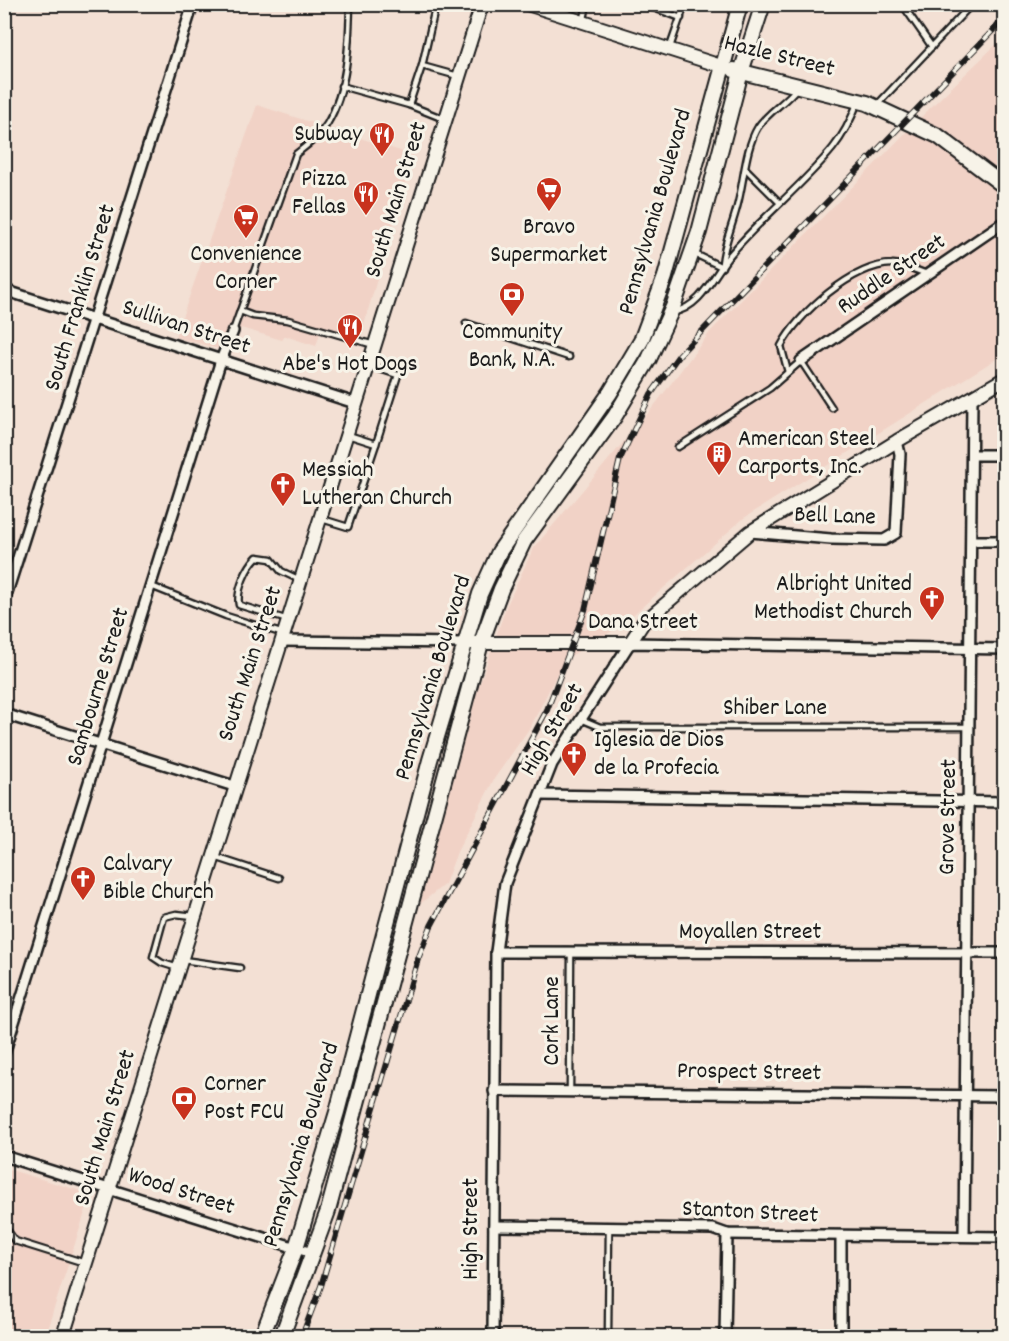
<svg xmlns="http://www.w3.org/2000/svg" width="1009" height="1341" font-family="Dekko,sans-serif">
<rect width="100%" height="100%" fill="#f3e0d4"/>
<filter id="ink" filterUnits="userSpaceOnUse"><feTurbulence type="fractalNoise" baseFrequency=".0167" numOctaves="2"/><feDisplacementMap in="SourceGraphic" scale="12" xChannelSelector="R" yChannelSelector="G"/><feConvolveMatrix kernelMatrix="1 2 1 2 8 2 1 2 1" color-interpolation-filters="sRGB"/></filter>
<g filter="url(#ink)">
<g fill="#f1d2c6">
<path d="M1004 37V354L744 518 619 627 564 660 531 726 494 779 457 852 445 884 420 904 478 689 506 607 533 549 654 406 710 332 929 109Z"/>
<path d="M257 105 413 155 358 345 320 333 316 346 285 336 282 340 241 328 233 353 175 337Z"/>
<path d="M4 1168 91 1194 45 1336H5Z"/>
</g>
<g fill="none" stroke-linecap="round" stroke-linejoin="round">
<defs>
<g id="service">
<path d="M643 4 681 18"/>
<path d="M902 4 932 47"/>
<path d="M584 19 587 4"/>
<path d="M670 47 685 4"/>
<path d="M422 66 436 4"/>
<path d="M341 86 409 105"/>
<path d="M877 105 972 4"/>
<path d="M444 119 409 105 422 66 458 76"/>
<path d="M746 169 779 202"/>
<path d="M695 254 722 267"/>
<path d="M722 264C724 243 732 227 737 207 744 182 745 148 758 127 768 112 785 103 797 88"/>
<path d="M240 311 253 316 288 320 374 345"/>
<path d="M673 312C701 308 714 274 730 255 762 217 802 186 833 148 844 134 851 120 857 104"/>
<path d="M466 323 569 357"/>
<path d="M233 331 296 154C307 145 319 137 327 124 348 89 349 44 350 4"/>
<path d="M788 372 781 346C798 313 853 265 892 264 903 263 917 271 927 274"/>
<path d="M348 435 376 444 398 375 371 366"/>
<path d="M678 447 770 388 801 361 832 408"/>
<path d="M322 519 348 527 376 444"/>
<path d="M151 586 226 616 284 634"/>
<path d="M288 620 239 605C236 590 247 567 257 557L271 559 281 571 300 580"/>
<path d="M581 719 600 727H970"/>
<path d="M215 857 279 878"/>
<path d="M183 960 240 968"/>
<path d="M178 968 162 963 153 957 164 917 176 914 194 916"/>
<path d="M570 1091 571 951"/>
<path d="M4 1226 15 1241 85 1263"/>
<path d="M608 1336 609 1227"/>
</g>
<g id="minor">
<path d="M4 290 355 403"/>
<path d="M801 361 1004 222"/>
<path d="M972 455H1004"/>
<path d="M750 532 831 539 884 540 896 533 900 454 897 441"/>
<path d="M972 541H1004"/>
<path d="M4 602 193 4"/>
<path d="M281 641 463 643"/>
<path d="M4 714 234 786"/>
<path d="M540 795 1004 802"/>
<path d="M496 952 1004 953"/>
<path d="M4 1054 221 360 233 331"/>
<path d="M494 1091 1004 1096"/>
<path d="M4 1156 312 1253"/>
<path d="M494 1226 713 1229 727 1234 1004 1237"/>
<path d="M841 1236V1336"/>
<path d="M964 1236 972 398"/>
<path d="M493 1336 496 952 505 883 552 764 630 643 1004 649"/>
<path d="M725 1336 727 1234"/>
</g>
<g id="tertiary">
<path d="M527 4 721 66"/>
<path d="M463 643H630L643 623 750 532 897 441 1004 379"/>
<path d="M63 1336 482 4"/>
</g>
<g id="secondary">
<path d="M734 70 867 103 938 136 1004 186"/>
<path d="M262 1336 296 1248 337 1112 430 760 480 594 499 552 610 393 641 341 665 277 740 4"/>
<path d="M282 1336 328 1211 481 643 501 589 524 541 615 416 649 359 673 307 699 232 741 72 763 4"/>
</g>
</defs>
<use href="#service" stroke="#1c1c1c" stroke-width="9"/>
<use href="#minor" stroke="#1c1c1c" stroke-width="14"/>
<use href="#tertiary" stroke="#1c1c1c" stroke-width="16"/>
<use href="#secondary" stroke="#1c1c1c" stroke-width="18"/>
<use href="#service" stroke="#f7f3e8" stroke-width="4.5"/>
<use href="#minor" stroke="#f7f3e8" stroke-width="9"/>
<use href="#tertiary" stroke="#f7f3e8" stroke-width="12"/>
<use href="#secondary" stroke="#f7f3e8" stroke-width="14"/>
<defs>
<path id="rail" d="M302 1336 321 1286 418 959 431 926 547 710 585 610 620 459 651 394 679 355 1004 19"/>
</defs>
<use href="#rail" stroke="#1c1c1c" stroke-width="6"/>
<use href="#rail" stroke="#f7f3e8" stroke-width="4" stroke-dasharray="11" stroke-linecap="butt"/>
</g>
</g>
<defs>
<symbol id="restaurant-pin" viewBox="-11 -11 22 30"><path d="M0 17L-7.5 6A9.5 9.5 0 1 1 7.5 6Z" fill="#c8321e" stroke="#f7f3e8"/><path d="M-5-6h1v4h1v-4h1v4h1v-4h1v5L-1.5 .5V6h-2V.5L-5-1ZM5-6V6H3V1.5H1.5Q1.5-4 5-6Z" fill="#fff"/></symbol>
<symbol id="supermarket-pin" viewBox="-11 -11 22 30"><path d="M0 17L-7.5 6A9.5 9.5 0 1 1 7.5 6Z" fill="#c8321e" stroke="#f7f3e8"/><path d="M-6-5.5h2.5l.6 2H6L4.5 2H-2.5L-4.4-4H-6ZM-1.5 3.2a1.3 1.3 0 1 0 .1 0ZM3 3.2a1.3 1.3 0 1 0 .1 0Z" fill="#fff"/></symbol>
<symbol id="bank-pin" viewBox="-11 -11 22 30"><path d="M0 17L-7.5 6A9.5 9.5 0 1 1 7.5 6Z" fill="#c8321e" stroke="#f7f3e8"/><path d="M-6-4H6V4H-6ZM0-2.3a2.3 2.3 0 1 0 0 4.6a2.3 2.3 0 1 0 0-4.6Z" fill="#fff"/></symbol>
<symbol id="building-pin" viewBox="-11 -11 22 30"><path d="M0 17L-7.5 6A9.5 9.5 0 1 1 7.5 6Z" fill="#c8321e" stroke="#f7f3e8"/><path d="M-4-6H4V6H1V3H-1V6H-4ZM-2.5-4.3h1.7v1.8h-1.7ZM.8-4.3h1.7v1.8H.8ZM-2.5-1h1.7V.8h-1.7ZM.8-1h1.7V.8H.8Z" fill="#fff"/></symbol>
<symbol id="church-pin" viewBox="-11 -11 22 30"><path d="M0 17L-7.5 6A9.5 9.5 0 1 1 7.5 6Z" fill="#c8321e" stroke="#f7f3e8"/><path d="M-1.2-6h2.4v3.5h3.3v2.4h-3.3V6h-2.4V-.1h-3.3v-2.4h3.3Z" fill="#fff"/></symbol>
</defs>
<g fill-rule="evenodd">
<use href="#restaurant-pin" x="367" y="120" width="30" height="40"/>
<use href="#supermarket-pin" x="534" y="175" width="30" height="40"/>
<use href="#restaurant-pin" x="351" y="179" width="30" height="40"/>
<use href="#supermarket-pin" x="231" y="202" width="30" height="40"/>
<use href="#bank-pin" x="497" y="280" width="30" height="40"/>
<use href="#restaurant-pin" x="335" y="312" width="30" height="40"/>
<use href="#building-pin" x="704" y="439" width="30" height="40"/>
<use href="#church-pin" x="268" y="470" width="30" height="40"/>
<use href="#church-pin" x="917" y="584" width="30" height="40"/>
<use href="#church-pin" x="559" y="740" width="30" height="40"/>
<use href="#church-pin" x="68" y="864" width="30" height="40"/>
<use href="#bank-pin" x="169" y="1084" width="30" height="40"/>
</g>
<g text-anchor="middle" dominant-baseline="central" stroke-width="6" stroke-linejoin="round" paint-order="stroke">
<g font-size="24" fill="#1c1c1c" stroke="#f7f3e8">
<text transform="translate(779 57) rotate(14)">Hazle Street</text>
<text transform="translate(397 200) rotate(-73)">South Main Street</text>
<text transform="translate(656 212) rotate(-74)">Pennsylvania Boulevard</text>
<text transform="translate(892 275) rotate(-34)">Ruddle Street</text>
<text transform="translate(81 298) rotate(-73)">South Franklin Street</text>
<text transform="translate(186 328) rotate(18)">Sullivan Street</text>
<text transform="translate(835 517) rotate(2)">Bell Lane</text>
<text x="643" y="623">Dana Street</text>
<text transform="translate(251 664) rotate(-72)">South Main Street</text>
<text transform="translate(434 678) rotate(-73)">Pennsylvania Boulevard</text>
<text transform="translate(99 687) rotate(-73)">Sambourne Street</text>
<text x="775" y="709">Shiber Lane</text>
<text transform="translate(553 730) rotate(-60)">High Street</text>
<text transform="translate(949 817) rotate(-89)">Grove Street</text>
<text x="750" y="933">Moyallen Street</text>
<text transform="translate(553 1021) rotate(-90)">Cork Lane</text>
<text transform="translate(749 1073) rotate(1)">Prospect Street</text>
<text transform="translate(106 1128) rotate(-73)">South Main Street</text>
<text transform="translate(302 1145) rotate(-73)">Pennsylvania Boulevard</text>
<text transform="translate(181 1192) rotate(18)">Wood Street</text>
<text transform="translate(750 1213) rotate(3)">Stanton Street</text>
<text transform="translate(472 1229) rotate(-90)">High Street</text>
</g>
<g font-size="24" fill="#1c1c1c" stroke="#f7f3e8" text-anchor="start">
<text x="362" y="135" text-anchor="end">Subway</text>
<text x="346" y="180" text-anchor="end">Pizza<tspan x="346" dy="28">Fellas</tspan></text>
<text x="549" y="228" text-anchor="middle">Bravo<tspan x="549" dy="28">Supermarket</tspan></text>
<text x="246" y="255" text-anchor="middle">Convenience<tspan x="246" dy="28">Corner</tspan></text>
<text x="512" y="333" text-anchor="middle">Community<tspan x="512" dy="28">Bank, N.A.</tspan></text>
<text x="350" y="365" text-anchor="middle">Abe's Hot Dogs</text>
<text x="738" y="440">American Steel<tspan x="738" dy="28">Carports, Inc.</tspan></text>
<text x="302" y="471">Messiah<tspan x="302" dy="28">Lutheran Church</tspan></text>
<text x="912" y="585" text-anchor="end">Albright United<tspan x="912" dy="28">Methodist Church</tspan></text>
<text x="594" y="741">Iglesia de Dios<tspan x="594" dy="28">de la Profecia</tspan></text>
<text x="103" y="865">Calvary<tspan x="103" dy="28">Bible Church</tspan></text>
<text x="204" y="1085">Corner<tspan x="204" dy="28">Post FCU</tspan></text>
</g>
</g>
<rect width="1009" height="1341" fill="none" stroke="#f7f3e8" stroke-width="24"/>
<rect x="12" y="12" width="985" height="1317" fill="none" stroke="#1c1c1c" stroke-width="2" filter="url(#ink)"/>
</svg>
